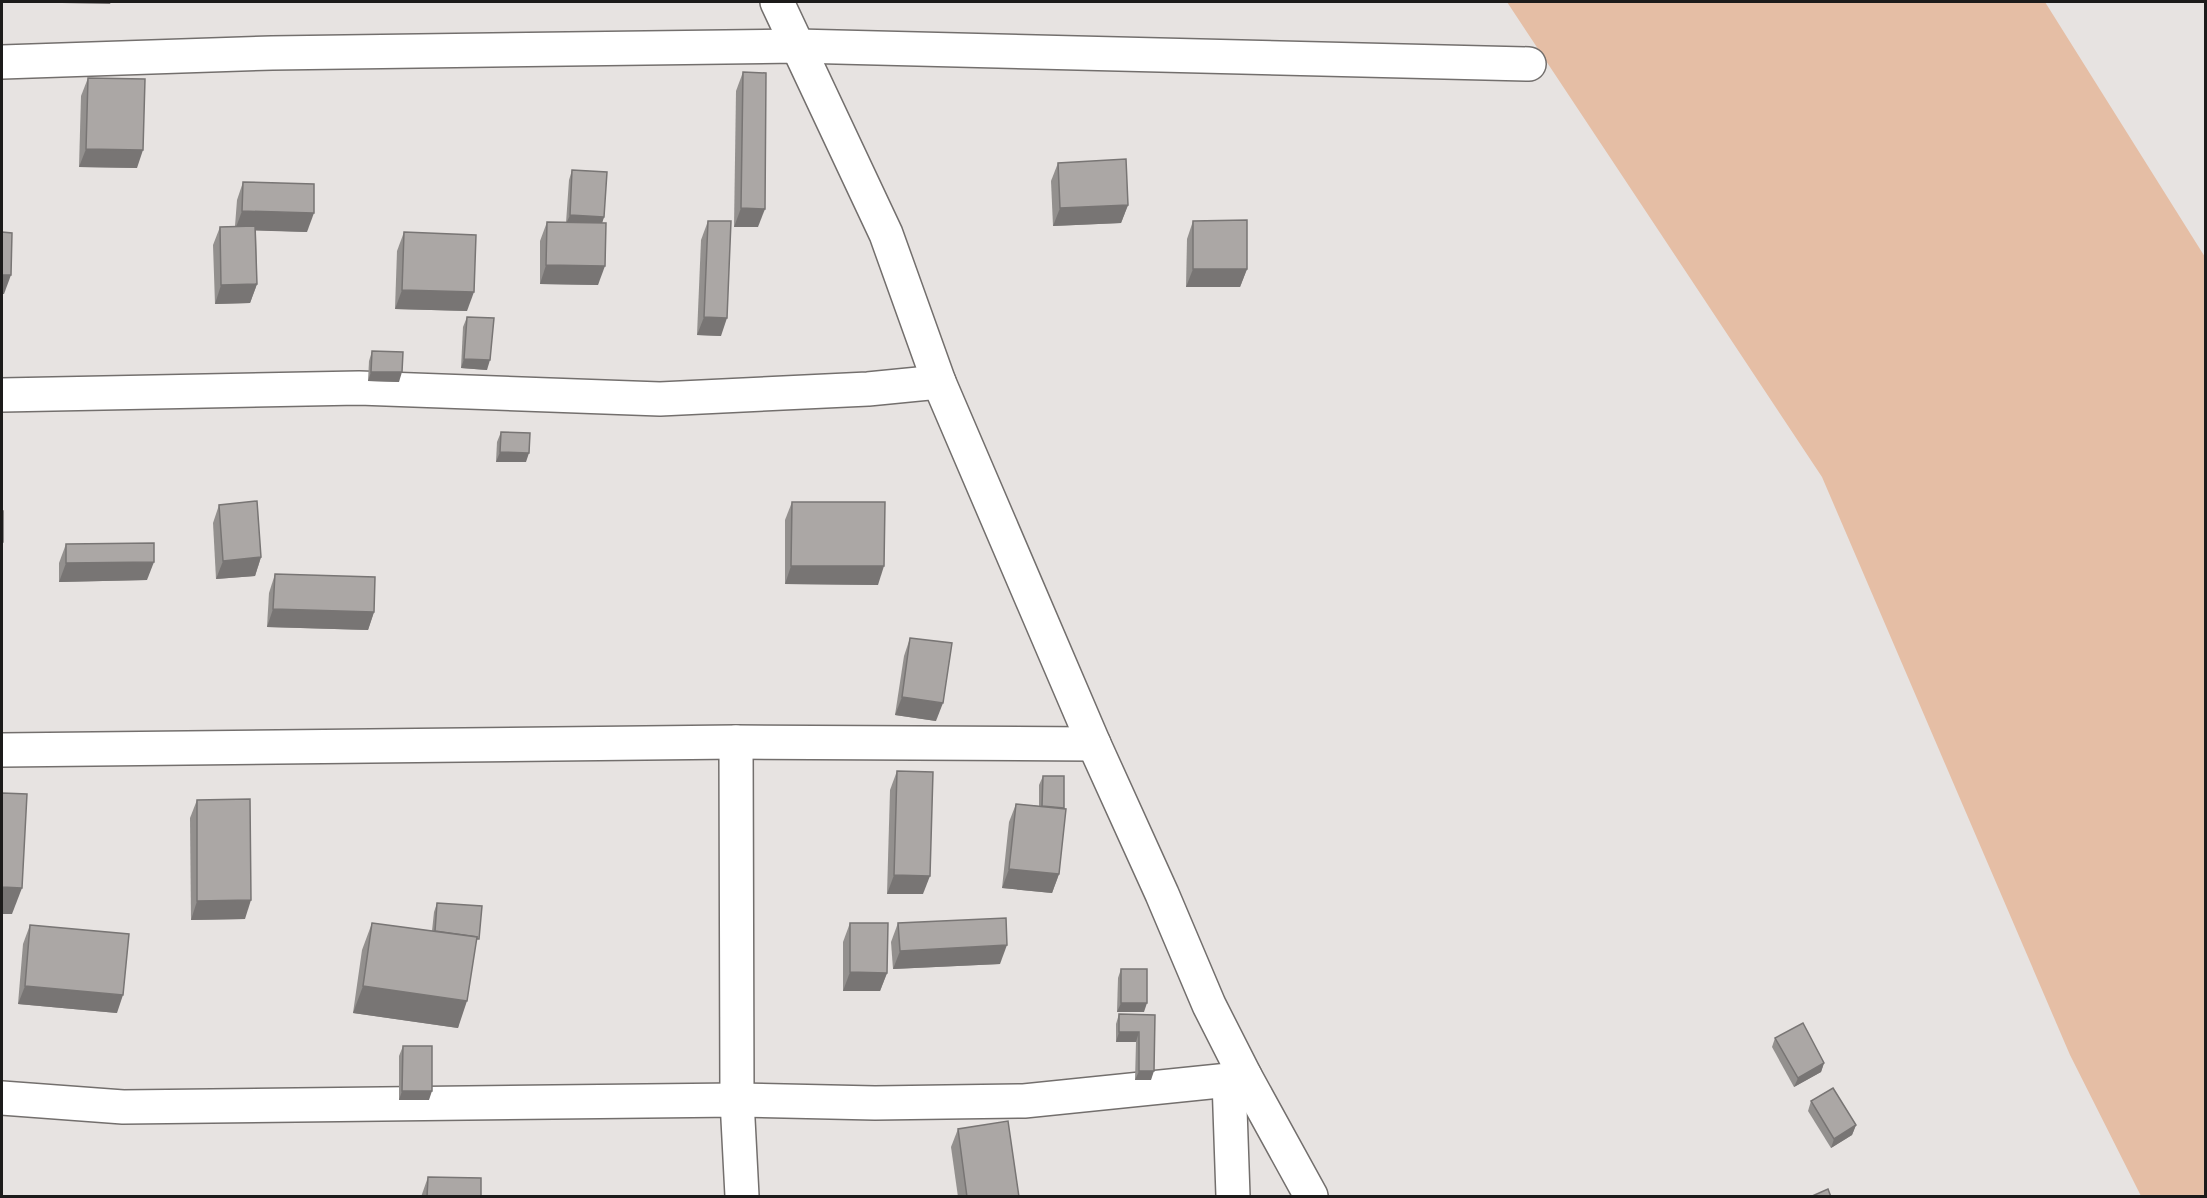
<svg xmlns="http://www.w3.org/2000/svg" width="2207" height="1198" font-family="Ubuntu,sans-serif">
<rect width="100%" height="100%" fill="#e7e3e1"/>
<path fill="#e5bea5" d="M1507 2H2045L2205 257V1196H2141L2070 1055 1822 477Z"/>
<g fill="none" stroke-linecap="round" stroke-linejoin="round">
<defs>
<g id="minor">
<path d="M777 2 886 234 939 382 1094 744 1162 894 1209 1005 1245 1076 1311 1196"/>
<path d="M2 62 272 53 797 46 1529 64"/>
<path d="M2 395 359 388 660 399 868 389 939 382"/>
<path d="M736 742 737 1100 742 1196"/>
<path d="M2 750 736 742 1094 744"/>
<path d="M1229 1080 1233 1196"/>
<path d="M2 1098 123 1107 737 1100 875 1103 1024 1101 1229 1080 1245 1076"/>
</g>
</defs>
<use href="#minor" stroke="#736f6d" stroke-width="36"/>
<use href="#minor" stroke="#fff" stroke-width="33"/>
</g>
<g fill="#93908e">
<path d="M743 72 758 227H734L736 91Z"/>
<path d="M88 78 137 168 79 167 81 96Z"/>
<path d="M1058 163 1128 205 1121 223 1053 226 1051 181Z"/>
<path d="M572 170 604 217 602 223 598 285 540 284V241L547 222 566 223 569 180Z"/>
<path d="M243 182 307 232 256 230 257 284 250 303 215 304 213 245 220 227 235 226 237 200Z"/>
<path d="M708 221 721 336 697 335 701 240Z"/>
<path d="M1193 221 1247 269 1240 287H1186L1187 239Z"/>
<path d="M404 232 467 311 395 309 397 251Z"/>
<path d="M467 317 487 370 461 368 463 327Z"/>
<path d="M372 351 399 382 368 381 369 361Z"/>
<path d="M501 432 526 462H496L497 442Z"/>
<path d="M792 502 878 585 785 584V520Z"/>
<path d="M219 505 261 557 255 576 216 579 213 523Z"/>
<path d="M66 544 147 580 59 582V563Z"/>
<path d="M275 574 374 612 368 630 267 627 269 593Z"/>
<path d="M910 638 936 721 895 715 904 656Z"/>
<path d="M897 771 923 894H887L890 790Z"/>
<path d="M1043 776 1059 874 1052 893 1002 888 1009 822 1016 804 1039 806V785Z"/>
<path d="M197 800 245 919 191 920 190 818Z"/>
<path d="M437 903 475 948 458 1028 353 1013 362 950 372 923 432 931 434 912Z"/>
<path d="M850 923 887 973 880 991H843V942Z"/>
<path d="M898 923 1000 964 893 969 891 942Z"/>
<path d="M30 925 117 1013 18 1004 23 944Z"/>
<path d="M1121 969 1144 1012H1117L1118 978Z"/>
<path d="M1119 1014 1155 1015 1151 1080H1135L1136 1042H1116V1024Z"/>
<path d="M1775 1038 1824 1063 1821 1072 1794 1087 1772 1047Z"/>
<path d="M403 1046 429 1100H399V1056Z"/>
<path d="M1811 1101 1856 1125 1852 1135 1831 1148 1808 1111Z"/>
<path d="M958 1129 1019 1197H958L951 1147Z"/>
<path d="M428 1177 481 1197H421Z"/>
</g>
<g fill="#787574">
<path d="M62 2H111L110 4 62 3Z"/>
<path d="M86 149 143 150 137 168 79 167Z"/>
<path d="M1128 205 1121 223 1053 226 1060 208Z"/>
<path d="M741 208 765 209 758 227H734Z"/>
<path d="M242 211 314 213 307 232 235 230Z"/>
<path d="M570 215 604 217 601 226 566 224Z"/>
<path d="M546 265 605 266 598 285 540 284Z"/>
<path d="M1193 269H1247L1240 287H1186Z"/>
<path d="M2 275H11L4 294H2Z"/>
<path d="M257 284 250 303 215 304 221 285Z"/>
<path d="M402 290 474 292 467 311 395 309Z"/>
<path d="M704 317 727 318 721 336 697 335Z"/>
<path d="M464 359 490 360 487 370 461 368Z"/>
<path d="M371 372H402L399 382 368 381Z"/>
<path d="M500 452 529 453 526 462H496Z"/>
<path d="M261 557 255 576 216 579 223 561Z"/>
<path d="M154 562 147 580 59 582 66 563Z"/>
<path d="M791 566H884L878 585 785 584Z"/>
<path d="M273 609 374 612 368 630 267 627Z"/>
<path d="M902 697 943 703 936 721 895 715Z"/>
<path d="M1009 869 1059 874 1052 893 1002 888Z"/>
<path d="M894 875 930 876 923 894H887Z"/>
<path d="M2 887 22 888 12 914H2Z"/>
<path d="M251 900 245 919 191 920 197 901Z"/>
<path d="M1007 945 1000 964 893 969 900 951Z"/>
<path d="M850 972 887 973 880 991H843Z"/>
<path d="M25 986 123 995 117 1013 18 1004Z"/>
<path d="M363 986 467 1001 458 1028 353 1013Z"/>
<path d="M1121 1003H1147L1144 1012H1117Z"/>
<path d="M1119 1032H1139L1136 1042H1116Z"/>
<path d="M1824 1063 1821 1072 1794 1087 1798 1078Z"/>
<path d="M1139 1071H1154L1151 1080H1135Z"/>
<path d="M402 1091H432L429 1100H399Z"/>
<path d="M1856 1125 1852 1135 1831 1148 1834 1139Z"/>
</g>
<g fill="#aba7a5" stroke="#787574" stroke-width="1.5">
<path d="M743 72 766 73 765 209 741 208Z"/>
<path d="M88 78 145 79 143 150 86 149Z"/>
<path d="M1126 159 1128 205 1060 208 1058 163Z"/>
<path d="M572 170 607 172 604 217 570 215Z"/>
<path d="M243 182 314 184V213L242 211Z"/>
<path d="M1247 220V269H1193V221Z"/>
<path d="M708 221H731L727 318 704 317Z"/>
<path d="M547 222 606 223 605 266 546 265Z"/>
<path d="M255 226 257 284 221 285 220 227Z"/>
<path d="M2 232 12 233 11 275H2Z"/>
<path d="M404 232 476 235 474 292 402 290Z"/>
<path d="M467 317 494 318 490 360 464 359Z"/>
<path d="M372 351 403 352 402 372H371Z"/>
<path d="M501 432 530 433 529 453 500 452Z"/>
<path d="M257 501 261 557 223 561 219 505Z"/>
<path d="M792 502H885L884 566H791Z"/>
<rect x="2" y="511" width="1" height="31"/>
<path d="M154 543V562L66 563V544Z"/>
<path d="M275 574 375 577 374 612 273 609Z"/>
<path d="M910 638 952 643 943 703 902 697Z"/>
<path d="M897 771 933 772 930 876 894 875Z"/>
<path d="M1043 776H1064V808L1042 806Z"/>
<path d="M2 793 27 794 22 888 2 887Z"/>
<path d="M250 799 251 900 197 901V800Z"/>
<path d="M1016 804 1066 809 1059 874 1009 869Z"/>
<path d="M437 903 482 906 479 939H477V937L435 931Z"/>
<path d="M1006 918 1007 945 900 951 898 923Z"/>
<path d="M372 923 477 937 467 1001 363 986Z"/>
<path d="M850 923H888L887 973 850 972Z"/>
<path d="M30 925 129 934 123 995 25 986Z"/>
<rect x="1121" y="969" width="26" height="34"/>
<path d="M1119 1014 1155 1015 1154 1071H1139V1032H1119Z"/>
<path d="M1803 1023 1824 1063 1798 1078 1775 1038Z"/>
<path d="M403 1046H432V1091H402Z"/>
<path d="M1833 1088 1856 1125 1834 1139 1811 1101Z"/>
<path d="M1008 1121 1019 1197H967L958 1129Z"/>
<path d="M428 1177 481 1178V1197H427Z"/>
<path d="M1828 1189 1831 1197H1810Z"/>
</g>
<rect width="2207" height="1198" fill="none" stroke="#1c1b1a" stroke-width="6"/>
</svg>
